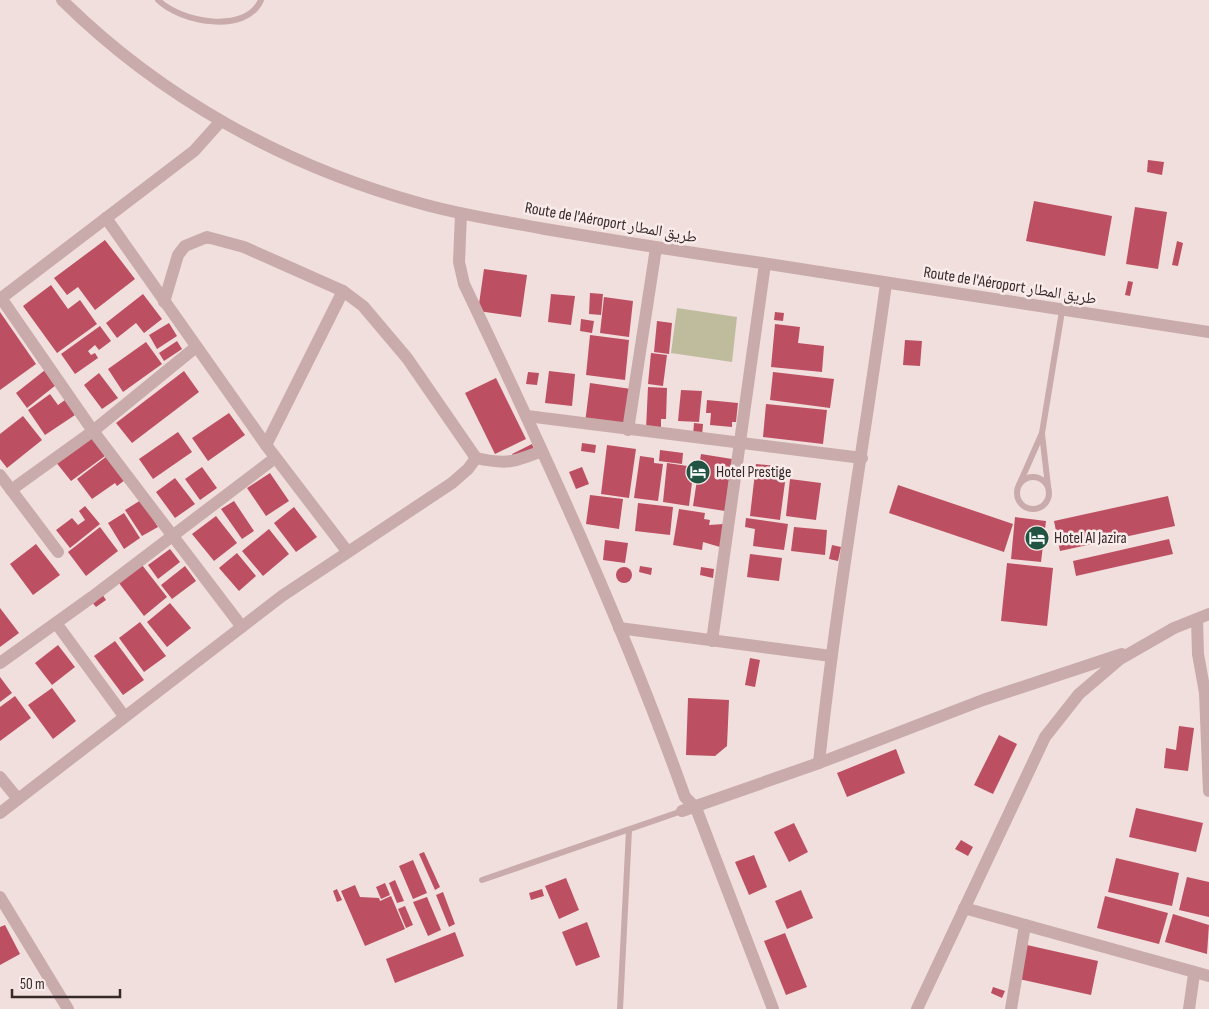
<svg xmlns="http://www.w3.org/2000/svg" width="1209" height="1009" font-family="'Sofia Sans Condensed','Noto Naskh Arabic',sans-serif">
<rect width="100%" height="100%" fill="#f1dfdd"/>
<path fill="#bfbc9e" d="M677 308 737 317 732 362 671 353Z"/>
<g fill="#bd4f62">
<path d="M1148 160 1164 162 1162 175 1147 172Z"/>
<path d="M1034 201 1112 216 1105 256 1026 241Z"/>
<path d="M1135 207 1167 212 1158 269 1126 264Z"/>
<path d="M105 240 135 279 95 310 78 287 67 295 54 278Z"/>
<path d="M1177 241 1183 243 1178 266 1172 265Z"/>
<path d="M484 269 527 275 521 317 478 311Z"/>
<path d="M1128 281 1133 282 1130 296 1125 295Z"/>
<path d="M51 285 68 309 80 300 97 324 57 353 23 306Z"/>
<path d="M590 293 603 294 601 315 589 314Z"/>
<path d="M143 294 162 319 144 333 136 323 117 338 106 323Z"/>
<path d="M551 294 575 296 571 325 548 322Z"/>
<path d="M604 297 633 301 629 337 600 333Z"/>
<path d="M0 312 36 364 0 390Z"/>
<path d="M775 312 784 313 783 321 774 320Z"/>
<path d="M581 319 594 321 592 333 580 331Z"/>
<path d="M657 321 672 323 669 354 654 352Z"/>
<path d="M169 323 177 336 157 349 149 335Z"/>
<path d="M775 324 800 327 798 343 824 346 822 372 771 367Z"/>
<path d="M100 326 111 341 99 350 95 345 88 351 91 355 95 353 98 358 75 374 61 354Z"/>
<path d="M590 335 629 340 625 380 586 375Z"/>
<path d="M905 340 922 341 920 366 903 365Z"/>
<path d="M177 341 182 349 164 361 159 353Z"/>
<path d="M146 342 162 364 123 392 108 369Z"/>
<path d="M651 353 667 355 663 386 648 384Z"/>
<path d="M45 370 56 385 27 408 16 393Z"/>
<path d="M184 371 199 392 132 443 116 423Z"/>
<path d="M549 371 575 374 572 406 545 403Z"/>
<path d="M528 372 539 373 537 385 526 384Z"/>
<path d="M773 372 834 379 830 408 770 400Z"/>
<path d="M99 373 118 398 102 409 84 385Z"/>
<path d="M496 378 526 439 495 454 465 393Z"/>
<path d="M590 383 631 389 626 428 585 423Z"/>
<path d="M648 387 667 388 666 419H661V430L646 429Z"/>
<path d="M681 390 702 391 699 422 678 421Z"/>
<path d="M50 394 58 405 65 400 75 415 45 435 28 410Z"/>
<path d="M707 400 738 403 736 422H732V427L710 425 711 413H706Z"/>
<path d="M766 404 827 410 823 444 763 437Z"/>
<path d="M229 413 245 435 208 461 192 438Z"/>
<path d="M23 416 42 440 7 468 0 459V434Z"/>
<path d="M694 423 703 424 702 436 693 435Z"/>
<path d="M178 432 192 452 153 479 139 459Z"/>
<path d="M89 435 105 456 71 481 55 461Z"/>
<path d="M582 443 596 445 595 453 581 451Z"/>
<path d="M532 444 535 452 515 461 512 454Z"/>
<path d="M607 445 636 449 629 498 601 494Z"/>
<path d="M660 450 683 453 682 464 659 461Z"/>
<path d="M701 454 732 459 725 511 693 506Z"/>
<path d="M107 456 125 480 117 486 115 483 92 499 77 479Z"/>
<path d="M640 456 654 458V463L663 464 658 501 634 498Z"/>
<path d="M667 463 694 467 689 506 663 502Z"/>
<path d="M756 464 787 467 780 520 750 516Z"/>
<path d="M202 467 217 488 200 500 185 479Z"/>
<path d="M582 467 589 484 576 489 569 472Z"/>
<path d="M270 473 289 501 266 516 247 488Z"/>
<path d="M175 478 195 504 175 518 156 492Z"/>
<path d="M790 479 821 483 816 520 786 516Z"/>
<path d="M898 485 1013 524 1004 552 889 513Z"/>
<path d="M590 495 623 499 619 529 586 524Z"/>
<path d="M1168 496 1175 526 1060 551 1054 521Z"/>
<path d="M141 500 158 527 142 536 125 510Z"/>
<path d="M234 501 254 531 242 539 221 509Z"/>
<path d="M638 503 673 507 670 535 635 531Z"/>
<path d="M85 506 100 524 70 548 56 530 72 518 78 525 85 520 79 511Z"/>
<path d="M294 507 317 537 296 552 274 523Z"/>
<path d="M679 509 705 513 704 519 710 520 709 525 724 524 720 547 703 542 702 550 673 545Z"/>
<path d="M124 513 140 538 124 549 108 523Z"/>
<path d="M216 516 237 543 214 561 192 534Z"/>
<path d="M1015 517 1046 521 1041 562 1011 559Z"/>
<path d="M746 518 788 524 784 550 753 546 755 529 745 527Z"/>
<path d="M100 527 118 551 86 576 68 552Z"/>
<path d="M794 527 827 530 825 555 791 551Z"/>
<path d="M269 529 289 554 263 576 242 551Z"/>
<path d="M1169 539 1173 554 1076 576 1073 561Z"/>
<path d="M605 540 628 543 625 563 603 560Z"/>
<path d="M36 544 60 575 33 595 10 564Z"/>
<path d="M832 545 841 547 838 561 829 559Z"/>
<path d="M170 549 180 562 158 579 148 565Z"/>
<path d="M237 553 256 576 239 591 219 568Z"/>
<path d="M750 554 782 558 779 581 747 577Z"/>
<path d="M1007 563 1053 568 1047 626 1001 621Z"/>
<path d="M142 565 167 597 144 616 119 583Z"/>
<path d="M185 566 196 581 172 599 161 585Z"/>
<path d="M640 566 652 568 651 575 639 572Z"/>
<circle cx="624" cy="575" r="8"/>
<path d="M701 567 714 569 713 578 700 575Z"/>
<path d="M102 594 106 600 96 607 91 601Z"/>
<path d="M170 603 191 628 167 647 147 622Z"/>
<path d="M0 608 19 633 0 647Z"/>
<path d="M140 622 166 656 144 672 119 638Z"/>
<path d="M115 641 144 680 123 695 94 656Z"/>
<path d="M58 645 75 667 52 685 35 663Z"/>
<path d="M750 658 760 660 755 687 745 685Z"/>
<path d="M0 677 12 693 0 702Z"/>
<path d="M52 688 76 721 53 739 28 705Z"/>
<path d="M15 696 31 718 0 741V707Z"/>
<path d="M688 698 729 700 727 746 715 756 686 755Z"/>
<path d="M1179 726 1194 728 1188 771 1164 768 1166 748 1176 750Z"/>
<path d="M999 735 1017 744 993 794 974 785Z"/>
<path d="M896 749 905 773 847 797 837 773Z"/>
<path d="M1136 808 1203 823 1196 852 1129 837Z"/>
<path d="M794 823 808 852 789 862 774 832Z"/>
<path d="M961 840 973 847 968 856 955 849Z"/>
<path d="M424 852 440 887 435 890 419 854Z"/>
<path d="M754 855 767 887 749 895 735 862Z"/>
<path d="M1116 858 1179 873 1172 906 1108 892Z"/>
<path d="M413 860 427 893 413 899 399 866Z"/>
<path d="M1187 877 1209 882V917L1179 910Z"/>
<path d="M566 878 579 910 559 919 545 886Z"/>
<path d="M395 880 404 901 397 903 389 883Z"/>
<path d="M385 883 390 895 381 899 376 887Z"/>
<path d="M355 885 360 897 379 898 380 901 391 896 405 929 365 946 341 891Z"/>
<path d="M337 889 342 900 337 902 333 891Z"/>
<path d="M542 889 544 896 531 900 529 893Z"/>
<path d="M801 890 813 918 787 929 775 901Z"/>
<path d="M443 892 455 924 449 927 436 895Z"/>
<path d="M1105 896 1168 913 1159 944 1097 928Z"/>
<path d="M427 897 441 930 428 936 413 902Z"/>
<path d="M405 906 413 925 406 928 398 909Z"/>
<path d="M1173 914 1209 925 1207 954 1165 942Z"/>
<path d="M587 922 600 957 576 966 562 932Z"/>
<path d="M5 925 20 954 0 965V927Z"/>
<path d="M455 932 464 956 395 983 386 959Z"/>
<path d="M785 933 807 987 786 995 764 941Z"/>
<path d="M1027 945 1098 961 1091 995 1019 979Z"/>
<path d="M993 987 1005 991 1002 998 991 993Z"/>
</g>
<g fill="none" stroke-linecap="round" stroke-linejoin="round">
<g stroke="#c8abaa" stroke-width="6">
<path d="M158 0C180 22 246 35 261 0"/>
<path d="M1042 434 1048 486"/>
<circle cx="1033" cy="493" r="16"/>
<path d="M1019 485 1042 433 1062 311"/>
<path d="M482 880 682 811"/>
<path d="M620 1009 629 830"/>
</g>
<g stroke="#c8abaa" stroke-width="12">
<path d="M461 214 459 262 464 284C544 452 622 621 685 797L696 808 773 1009"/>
<path d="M106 218 266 445 347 551"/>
<path d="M1 298 93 431 242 627"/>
<path d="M164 302 178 255 185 246 207 237 244 247 343 291 363 306 407 358 476 458"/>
<path d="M527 416 862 458"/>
<path d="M628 430 656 248"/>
<path d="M266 445 343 291"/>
<path d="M0 475 58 552"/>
<path d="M11 490 93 431 196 347"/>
<path d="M1197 619 1198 654 1205 693 1209 791"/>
<path d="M56 623 124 716"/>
<path d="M619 628 831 656"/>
<path d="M712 641 765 264"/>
<path d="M0 663 92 597 275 458"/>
<path d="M819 763C836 602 864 444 886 284"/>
<path d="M0 777 18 799"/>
<path d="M682 811 819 763 983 700 1122 654"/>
<path d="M0 813 282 596 452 483 468 469 476 458C507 465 514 462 542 451"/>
<path d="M0 897 68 1009"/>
<path d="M964 908 1209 976"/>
<path d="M917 1009 1045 737 1079 694 1120 659 1174 628 1209 614"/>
<path d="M1011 1009 1025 925"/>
<path d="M1189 1009 1194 974"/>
</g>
<g stroke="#c8abaa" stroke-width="12">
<path d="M62 0C161 98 285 166 419 203 460 215 503 221 545 229 617 241 689 253 762 263 911 286 1060 310 1209 332"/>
<path d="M0 299 194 151 220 122"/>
</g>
</g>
<defs>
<symbol id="hotel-disc" viewBox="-11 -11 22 22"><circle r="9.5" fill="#215442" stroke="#f8ebe9"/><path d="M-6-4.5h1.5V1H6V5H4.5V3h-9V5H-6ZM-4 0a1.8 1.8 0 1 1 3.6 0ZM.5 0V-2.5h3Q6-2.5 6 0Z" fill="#fff"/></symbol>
</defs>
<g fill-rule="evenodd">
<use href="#hotel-disc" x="684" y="458" width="28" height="28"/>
<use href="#hotel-disc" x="1023" y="524" width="28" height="28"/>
</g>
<g text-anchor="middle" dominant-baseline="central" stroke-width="5" stroke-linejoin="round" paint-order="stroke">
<g font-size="16" fill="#36292a" stroke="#f8ebe9">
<text transform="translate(611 223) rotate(10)">Route de l'Aéroport طريق المطار</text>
<text transform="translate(1010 286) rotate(9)">Route de l'Aéroport طريق المطار</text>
</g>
<g font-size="16" fill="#36292a" stroke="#f8ebe9" text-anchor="start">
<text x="716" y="472">Hotel Prestige</text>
<text x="1054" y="538">Hotel Al Jazira</text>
</g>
</g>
<path d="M12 989v8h108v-8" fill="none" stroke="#36292a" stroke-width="2.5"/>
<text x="20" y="989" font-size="15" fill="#36292a" stroke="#f8ebe9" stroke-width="4" paint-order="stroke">50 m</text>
</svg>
